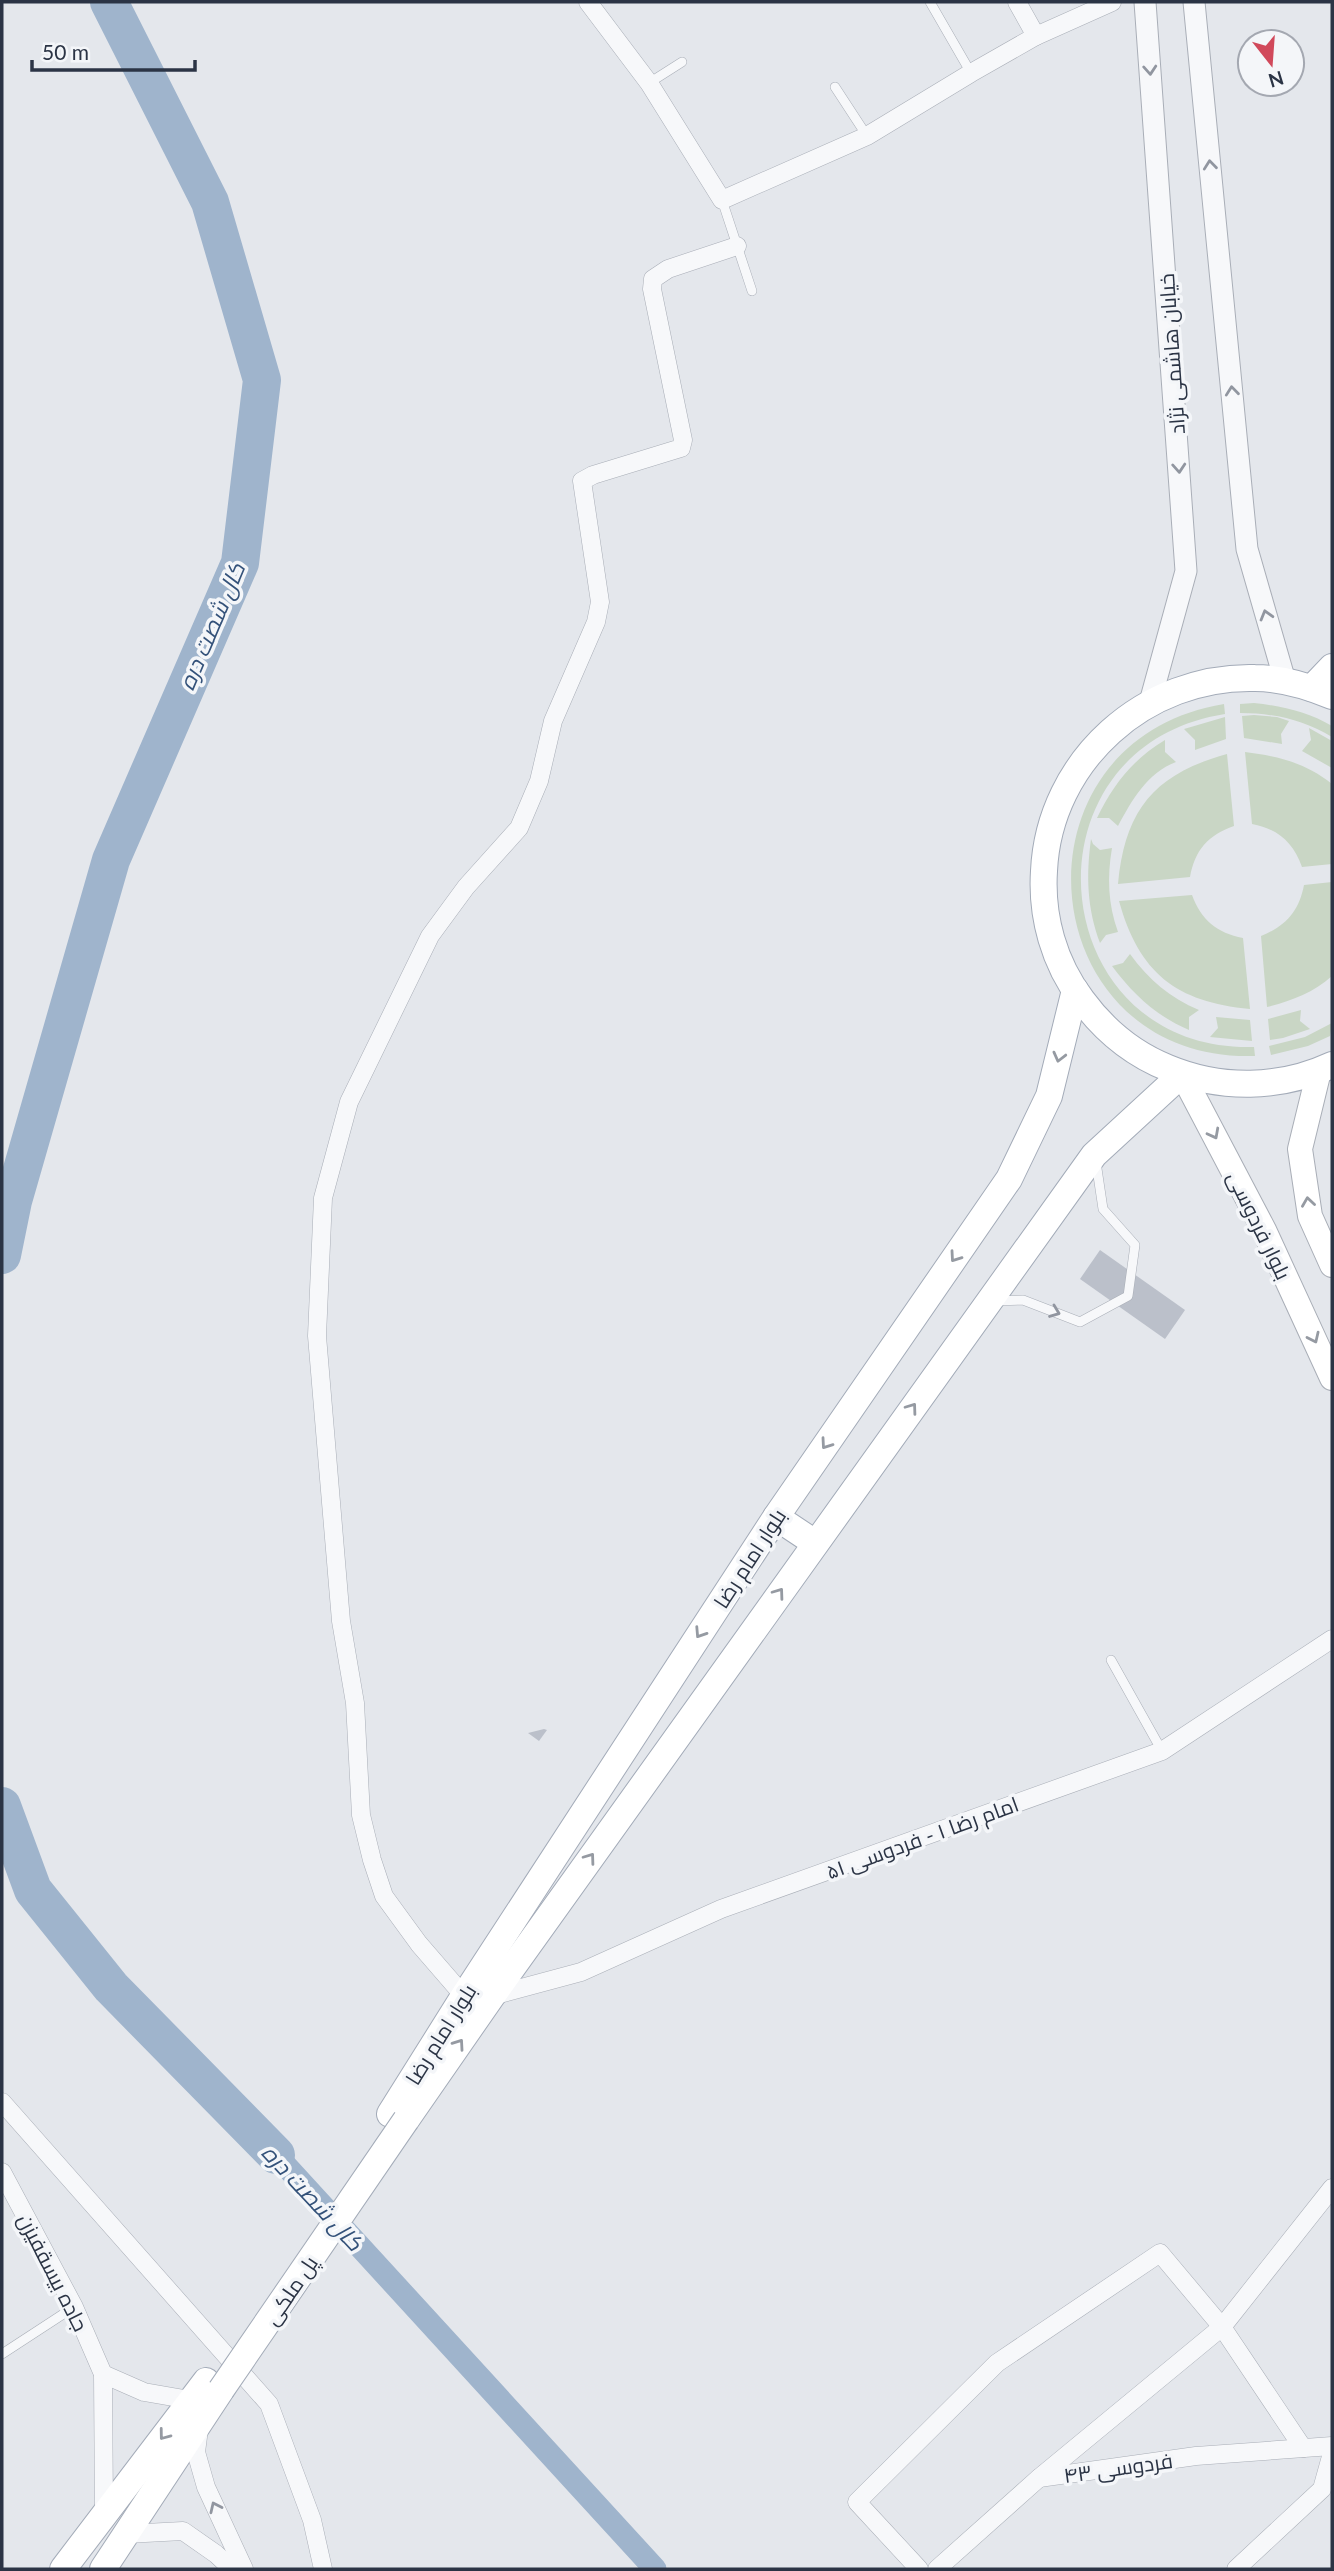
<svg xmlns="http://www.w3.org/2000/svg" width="1334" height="2571" font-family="Lato,Cairo,sans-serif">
<rect width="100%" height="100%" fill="#e4e7ec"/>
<g fill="#c9d6c5">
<path d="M1254 703C1282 706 1308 712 1332 726V737C1304 720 1273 713 1240 713V704Z"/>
<path d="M1224 704 1225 714C1015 747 1043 1053 1254 1047L1255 1056C1031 1063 1001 741 1224 704Z"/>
<path d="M1254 715 1277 717 1289 721 1281 734 1282 744 1244 738 1242 716Z"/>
<path d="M1225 717 1226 739 1195 750V740L1184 729Z"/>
<path d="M1309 728 1332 741V768L1302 751 1311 740Z"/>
<path d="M1165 740V752L1176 762C1147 773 1132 800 1118 826L1109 818H1097C1113 785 1133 759 1165 740Z"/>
<path d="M1245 752C1278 756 1306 763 1332 784V864L1302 867C1293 842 1278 829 1252 824Z"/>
<path d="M1227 754 1234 826C1208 835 1195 850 1190 877L1118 884C1125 809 1155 774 1227 754Z"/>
<path d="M1091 839 1093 844 1100 850 1112 848C1107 877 1108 904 1118 932L1106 935 1100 943C1087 908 1086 876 1091 839Z"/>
<path d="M1332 882V976C1313 993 1291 1001 1267 1007L1261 936C1286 926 1299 911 1304 885Z"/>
<path d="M1192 895C1201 920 1217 933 1243 938L1250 1009C1176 1002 1139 973 1119 901Z"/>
<path d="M1130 954C1149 980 1170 998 1199 1010L1189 1017V1030C1156 1016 1133 994 1112 966L1123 963Z"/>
<path d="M1301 1010 1300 1021 1310 1029 1283 1038 1270 1040 1268 1019Z"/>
<path d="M1216 1017 1250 1020 1252 1041 1210 1037 1218 1028Z"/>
<path d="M1332 1023 1330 1036 1308 1046 1271 1055 1269 1046 1305 1037Z"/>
</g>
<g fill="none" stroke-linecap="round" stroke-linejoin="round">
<path stroke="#9fb4cc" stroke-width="23" d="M276 2155 655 2569"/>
<g stroke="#9fb4cc" stroke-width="38">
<path d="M2 1255 13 1201 111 860 240 563 262 380 210 202 109 2"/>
<path d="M2 1806 33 1890 111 1987 276 2155"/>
</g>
</g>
<g fill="#bbc0ca">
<path d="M1100 1250 1185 1310 1165 1339 1080 1279Z"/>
<path d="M544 1729 547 1730 539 1741 528 1733Z"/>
</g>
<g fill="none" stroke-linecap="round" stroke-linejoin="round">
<defs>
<g id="service">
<path d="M930 2 971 73"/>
<path d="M649 83 682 62"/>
<path d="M835 87 867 136"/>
<path d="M722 200 752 291"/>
<path d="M995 1301 1023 1300 1080 1322 1128 1296 1135 1245 1103 1209 1096 1162"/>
<path d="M1111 1660 1162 1751"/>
<path d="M2 2354 74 2307"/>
</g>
<g id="minor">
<path d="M588 2 649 83 722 200 867 136 971 73 1036 36 1112 2"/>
<path d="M1017 2 1036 36"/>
<path d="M464 1996 419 1944 384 1896 372 1860 361 1815 355 1703 341 1621 317 1336 323 1198 349 1102 430 936 466 887 519 828 539 781 553 721 596 622 600 602 582 481 593 475 681 448 683 440 652 289 653 279 668 269 737 246"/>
<path d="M492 1996 581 1972 721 1909 1162 1751 1332 1639"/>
<path d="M2 2102 269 2404 312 2520 323 2569"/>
<path d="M2 2172 74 2307 103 2374 104 2516"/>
<path d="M103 2374 144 2392 190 2400"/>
<path d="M199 2429 196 2452 206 2487 244 2569"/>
<path d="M1039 2478 1196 2456 1332 2446"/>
<path d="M126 2534 183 2531 216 2554 232 2569"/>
<path d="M919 2569 857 2502 997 2363 1160 2253 1222 2327 1303 2448"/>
<path d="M937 2569 1039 2478 1222 2327 1332 2188"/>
<path d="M1236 2569 1322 2489 1332 2453"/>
</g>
<g id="tertiary">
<path d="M1145 2 1186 571 1150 702"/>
<path d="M1194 2 1247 549 1285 681"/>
</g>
<g id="secondary">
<path d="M1319 1071 1300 1149 1310 1216 1332 1265"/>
<path d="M1182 1074 1264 1230 1332 1378"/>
</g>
<g id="primary">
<path d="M1312 688 1332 667"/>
<path d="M1332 696C1308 686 1282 678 1255 678 1146 675 1049 760 1044 871 1041 917 1054 963 1082 1000 1104 1030 1133 1054 1168 1068 1221 1090 1280 1089 1332 1065"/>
<path d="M776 1517 815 1543"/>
<path d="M390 2114 464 1996 776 1517 1009 1179 1049 1096 1075 990"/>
<path d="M406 2120 492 1996 1094 1155 1182 1074"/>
<path d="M63 2569 206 2381"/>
<path d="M103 2569 221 2390"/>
</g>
</defs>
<use href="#service" stroke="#a9aeb7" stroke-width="10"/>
<use href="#minor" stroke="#a9aeb7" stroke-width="19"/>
<use href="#tertiary" stroke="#a9aeb7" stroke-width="23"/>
<use href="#secondary" stroke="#a9aeb7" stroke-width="26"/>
<use href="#primary" stroke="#a3abb8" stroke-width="28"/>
<use href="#service" stroke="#f7f8fa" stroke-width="9"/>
<use href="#minor" stroke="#f7f8fa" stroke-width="18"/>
<use href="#tertiary" stroke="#f7f8fa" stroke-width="21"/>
<use href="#secondary" stroke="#fff" stroke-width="24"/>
<use href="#primary" stroke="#fff" stroke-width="26"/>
<defs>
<path id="primary-bridge" d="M221 2390 406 2120"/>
</defs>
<use href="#primary-bridge" stroke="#a3abb8" stroke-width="28" stroke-linecap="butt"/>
<use href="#primary-bridge" stroke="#fff" stroke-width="26"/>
</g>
<defs><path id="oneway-chevron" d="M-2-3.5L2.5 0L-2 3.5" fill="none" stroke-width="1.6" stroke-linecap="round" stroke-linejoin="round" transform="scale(1.75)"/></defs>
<g stroke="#9196a0">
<use href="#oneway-chevron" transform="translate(1150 70) rotate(86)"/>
<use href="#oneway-chevron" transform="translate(1210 165) rotate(-96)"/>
<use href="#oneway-chevron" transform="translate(1232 391) rotate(-96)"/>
<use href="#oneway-chevron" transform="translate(1179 468) rotate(86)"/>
<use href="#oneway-chevron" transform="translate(1266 615) rotate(-106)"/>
<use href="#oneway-chevron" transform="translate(1055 1312) rotate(21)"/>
<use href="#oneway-chevron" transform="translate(215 2507) rotate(-115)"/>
</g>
<g stroke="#959aa2">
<use href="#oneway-chevron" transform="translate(1059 1057) rotate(104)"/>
<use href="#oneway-chevron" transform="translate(1214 1134) rotate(62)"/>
<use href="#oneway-chevron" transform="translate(1308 1202) rotate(-98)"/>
<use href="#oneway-chevron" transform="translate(955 1257) rotate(125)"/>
<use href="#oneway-chevron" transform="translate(1314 1338) rotate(65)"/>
<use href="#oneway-chevron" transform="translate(912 1408) rotate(-54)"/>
<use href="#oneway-chevron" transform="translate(826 1444) rotate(125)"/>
<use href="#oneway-chevron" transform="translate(779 1593) rotate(-54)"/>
<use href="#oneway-chevron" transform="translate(700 1633) rotate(123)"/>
<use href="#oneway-chevron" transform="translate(590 1858) rotate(-54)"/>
<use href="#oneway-chevron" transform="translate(459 2044) rotate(-55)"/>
<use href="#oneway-chevron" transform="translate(164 2435) rotate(127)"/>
</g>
<g text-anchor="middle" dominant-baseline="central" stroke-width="7" stroke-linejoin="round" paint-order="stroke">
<g font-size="21" fill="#2b3445" stroke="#f4f6f9">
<text transform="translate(1171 354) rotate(-94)">خیابان هاشمی نژاد</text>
<text transform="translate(1260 1225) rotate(64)">بلوار فردوسی</text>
<text transform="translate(749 1558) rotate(-57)">بلوار امام رضا</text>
<text transform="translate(922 1837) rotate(-20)">امام رضا ۱ - فردوسی ۵۱</text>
<text transform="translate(440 2034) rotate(-58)">بلوار امام رضا</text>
<text transform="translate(54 2272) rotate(63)">جاده بیسقفیزن</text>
<text transform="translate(290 2290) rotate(-56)">پل ملکی</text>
<text transform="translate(1118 2467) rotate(-8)">فردوسی ۴۳</text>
</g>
<g font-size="23" font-style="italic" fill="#34527a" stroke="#f4f6f9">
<text transform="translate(211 626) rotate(-67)">کال شصت دره</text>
<text transform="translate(313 2197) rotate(47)">کال شصت دره</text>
</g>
</g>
<rect width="1334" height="2571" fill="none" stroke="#2b3445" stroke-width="7"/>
<g transform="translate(1271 63) rotate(163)"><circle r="33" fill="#f4f6f9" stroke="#a4a8b1" stroke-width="2"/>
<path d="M0-5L12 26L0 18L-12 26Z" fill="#d1495b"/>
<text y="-10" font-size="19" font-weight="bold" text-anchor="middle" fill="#2b3445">N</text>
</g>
<path d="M32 60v10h163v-10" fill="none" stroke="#2b3445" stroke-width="3.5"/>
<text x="42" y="60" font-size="21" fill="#2b3445" stroke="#f4f6f9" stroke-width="5" paint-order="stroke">50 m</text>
</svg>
